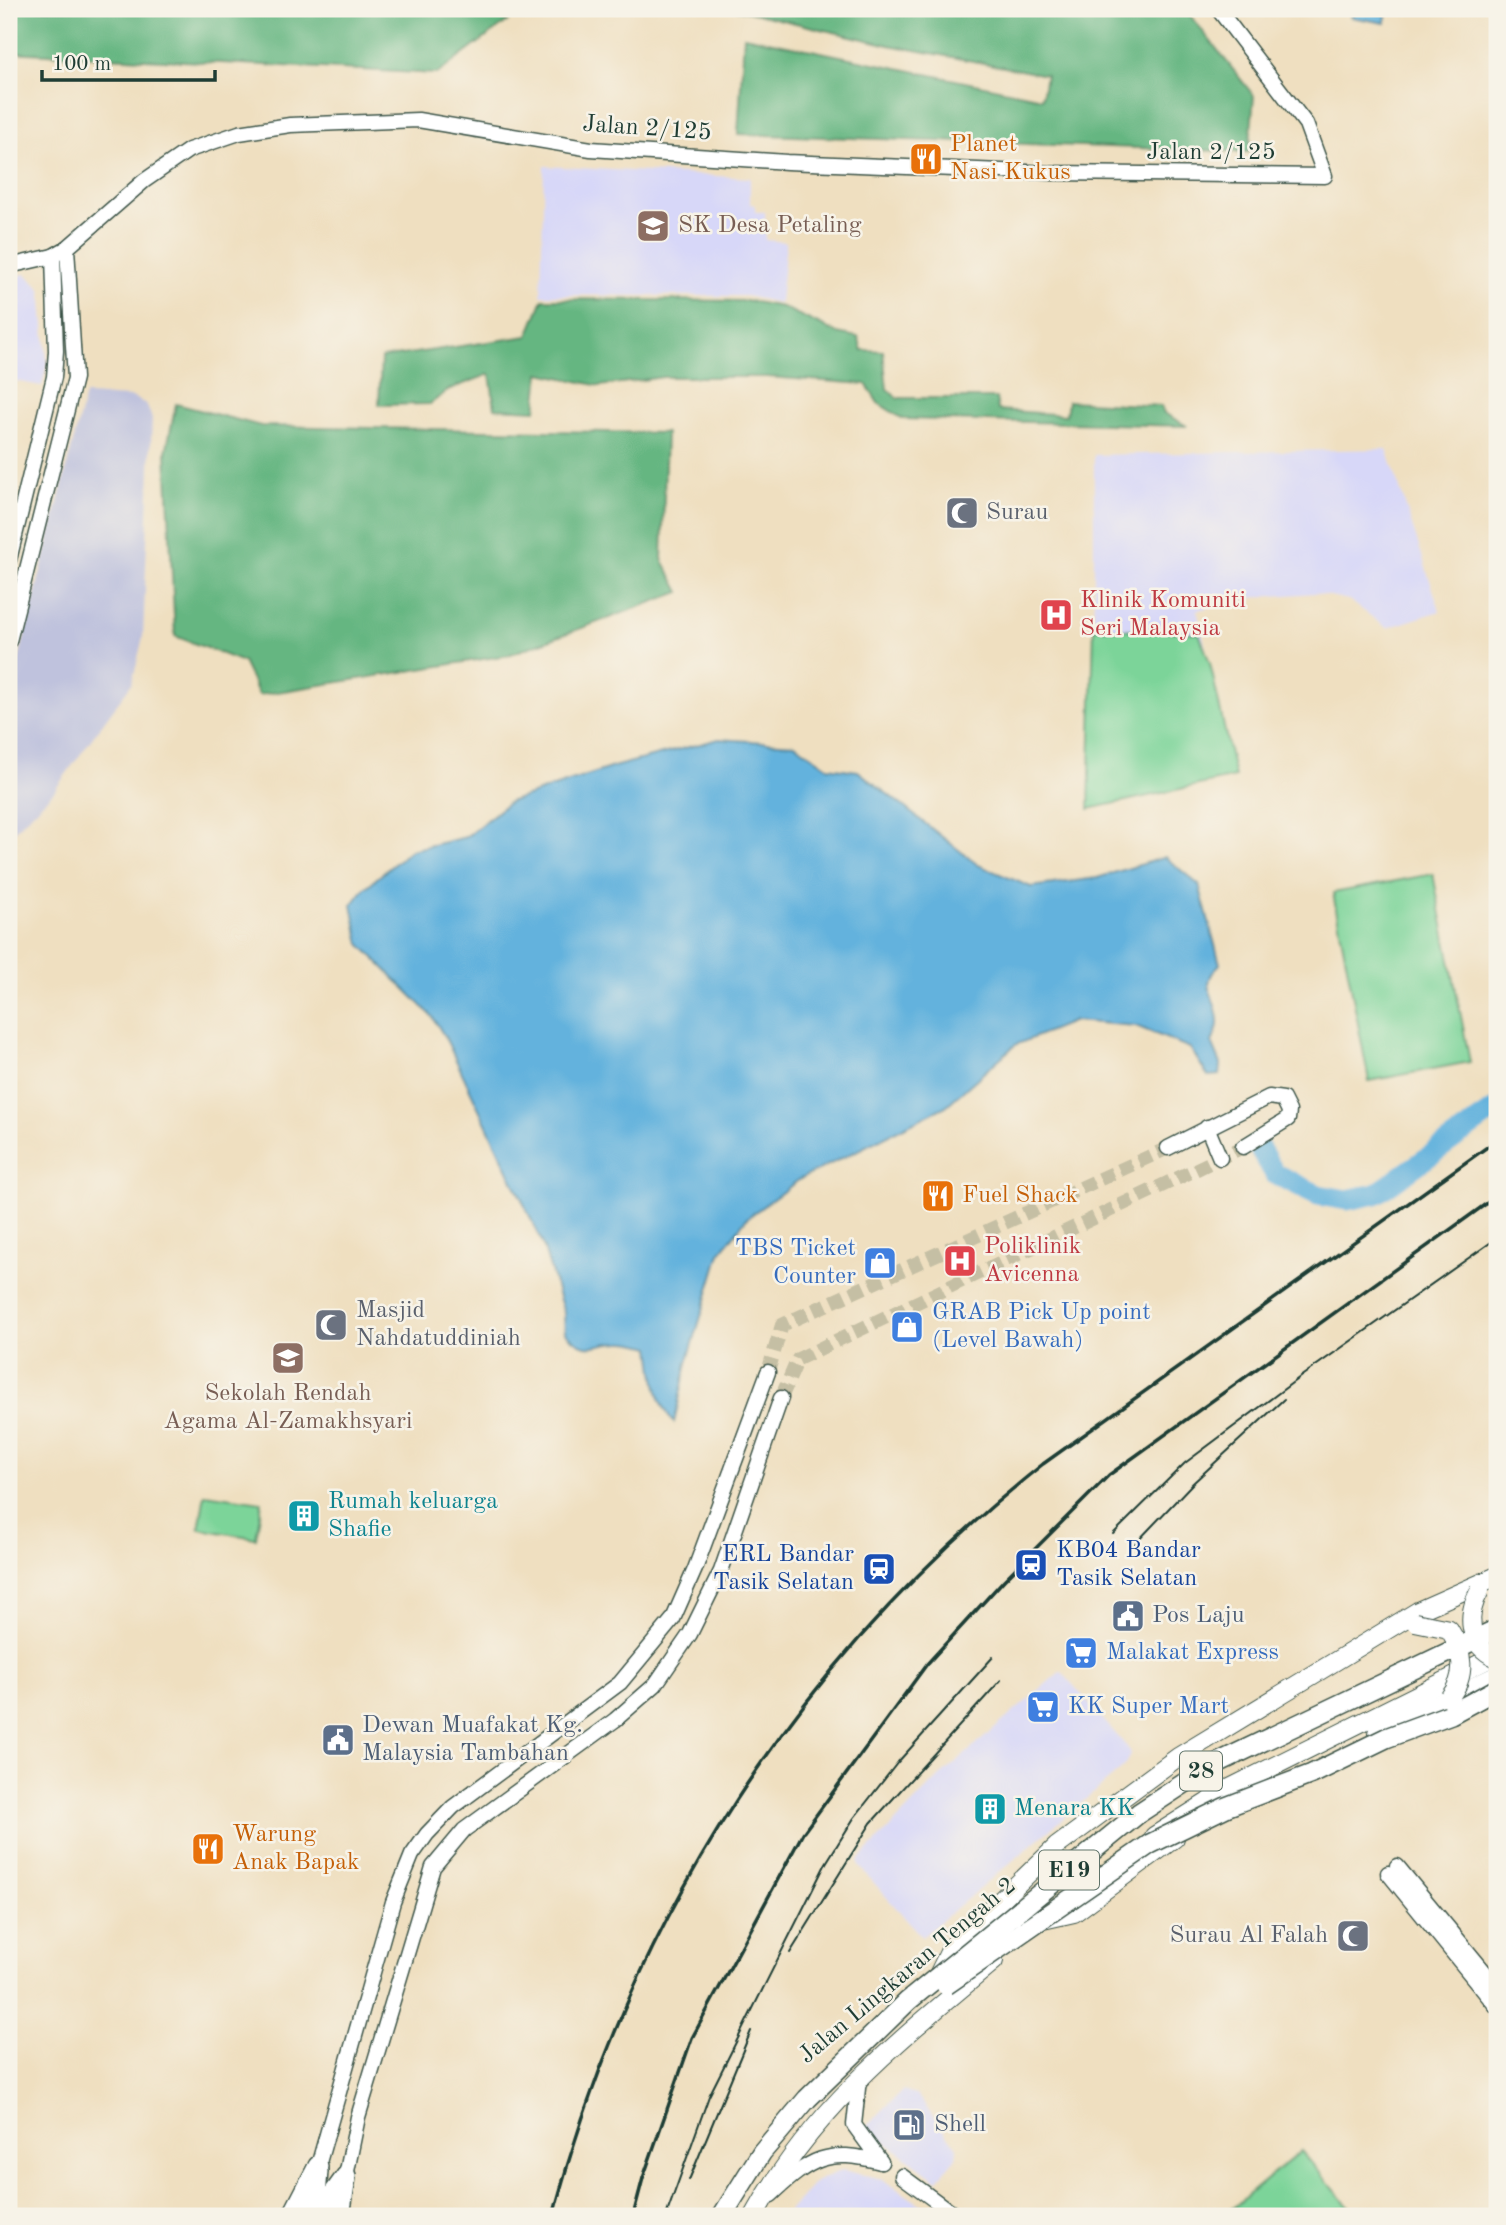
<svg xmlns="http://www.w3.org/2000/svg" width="1506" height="2225" font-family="'Old Standard TT',serif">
<rect width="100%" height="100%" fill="#f7f3e8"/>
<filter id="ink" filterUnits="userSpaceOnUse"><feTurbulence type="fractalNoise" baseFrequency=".0143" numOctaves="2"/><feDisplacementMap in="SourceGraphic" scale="14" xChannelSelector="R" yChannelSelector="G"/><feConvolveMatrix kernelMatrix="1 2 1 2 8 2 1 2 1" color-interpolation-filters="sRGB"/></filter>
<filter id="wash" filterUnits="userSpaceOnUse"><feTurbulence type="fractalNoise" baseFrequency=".00686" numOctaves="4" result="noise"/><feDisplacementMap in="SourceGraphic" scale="28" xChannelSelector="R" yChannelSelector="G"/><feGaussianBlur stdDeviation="1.57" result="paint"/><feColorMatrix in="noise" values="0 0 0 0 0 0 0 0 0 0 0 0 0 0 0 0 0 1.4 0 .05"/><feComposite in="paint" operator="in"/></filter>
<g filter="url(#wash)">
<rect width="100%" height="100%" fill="#efdfc0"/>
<g fill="#d7d7f8">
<path d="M544 166 750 178V204L755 205V212H765V240L786 242 780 303 746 296 541 295Z"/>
<path d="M26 274 41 289 47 363 42 386 9 380V277Z"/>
<path d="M1387 449 1440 611 1387 628 1349 600 1316 593 1257 597 1197 610 1235 777 1089 809 1094 628V455Z"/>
<path d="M1061 1671 1128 1748 1130 1754 1124 1767 922 1937 859 1866V1860L939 1777Z"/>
<path d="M903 2090 916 2094 957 2147 956 2158 937 2180 866 2127Z"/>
<path d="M842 2170 882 2179 938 2216H785L815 2182Z"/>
</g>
<path fill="#bfc2dd" d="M85 395 132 397 146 404 152 418 143 637 132 683 54 791 9 836V698Z"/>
<g fill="#7cd499" stroke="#4e8866" stroke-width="2">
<path d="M1094 628 1199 633 1210 663 1235 777 1089 809Z"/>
<path d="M1433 874 1470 1062 1369 1081 1333 893Z"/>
<path d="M205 1494 262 1502 256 1538 199 1529Z"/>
<path d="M1301 2151 1357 2216H1223Z"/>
</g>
<g fill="#65b681" stroke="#427a5a" stroke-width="2">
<path d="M9 9H462L508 21 437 74 9 52Z"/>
<path d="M736 9H1185L1254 96 1249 152 738 134 744 36 1042 98 1046 75 889 45Z"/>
<path d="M543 299 749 301 782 307 837 333 858 337 862 350 883 351 887 389 897 398H996L998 410 1066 415 1068 401 1161 406 1164 413 1187 426 903 419 878 403 866 384 767 377H663L600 386 540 373 536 410 495 408 490 374 450 389 430 404 379 405 381 358 528 336Z"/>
<path d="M176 404 261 426 666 433 662 559 680 592 508 655 259 695 243 662 175 636 166 452Z"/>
</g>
<g fill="#63b2dd" stroke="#417888" stroke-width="2">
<path d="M1355 9H1387L1385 23 1351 17Z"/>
<path d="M719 739 795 744 828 767 858 771 978 865 1031 887 1097 878 1165 857 1199 885 1220 964C1197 986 1217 996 1218 1021 1219 1028 1214 1036 1212 1043L1221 1064 1220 1075 1208 1076 1190 1048 1136 1026 1074 1021 1015 1045 946 1106 800 1179 747 1218 720 1253 687 1363 674 1423C655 1399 655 1377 651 1347 642 1345 631 1341 622 1342 593 1342 590 1357 565 1332L564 1313 542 1242 446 1039 432 1016 360 944 352 905 365 888 411 850 466 837 509 802 613 767Z"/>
</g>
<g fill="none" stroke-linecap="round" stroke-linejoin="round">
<path stroke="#63b2dd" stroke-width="21" d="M1260 1149 1275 1174 1318 1195 1347 1200 1376 1194 1497 1108"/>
</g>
</g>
<g filter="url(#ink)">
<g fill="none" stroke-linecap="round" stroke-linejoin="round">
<g stroke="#c5bfa4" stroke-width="14" stroke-dasharray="14 7" stroke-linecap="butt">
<path d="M768 1372 782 1325 1168 1148"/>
<path d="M781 1398 798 1359 1243 1147"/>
</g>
<defs>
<g id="tertiary">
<path d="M9 266 53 256 67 248 144 181 189 150 239 133 290 125 418 120 591 149 787 162 1052 173 1325 176 1306 124 1218 9"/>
<path d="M9 560 54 377 56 351 53 256"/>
<path d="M9 641 75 378 67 248"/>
<path d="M1207 1127 1220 1158"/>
<path d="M1168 1148 1269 1097 1283 1099 1289 1111 1288 1119 1243 1147"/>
<path d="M1397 1866 1497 1987"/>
<path d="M1388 1873 1497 2007"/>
<path d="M859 2079 854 2125 881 2162"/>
<path d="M318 2166 393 1902 412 1855 427 1834 453 1807 620 1683 673 1619 695 1569 768 1372"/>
<path d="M346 2176 358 2117 433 1867 464 1830 615 1720 655 1685 690 1634 721 1571 781 1398"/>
<path d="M902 2176 956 2216"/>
<path d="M771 2195C811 2158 827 2148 881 2162"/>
</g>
<g id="trunk">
<path d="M1377 1733 1497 1675"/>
<path d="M1154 1836 1230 1788 1497 1655"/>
<path d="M1043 1920 1074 1913 1175 1838"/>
<path d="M938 1975 951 1948 1057 1846 1178 1757 1418 1611 1497 1576"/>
<path d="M754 2216C811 2110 903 2037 994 1961"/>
</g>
<g id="motorway">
<path d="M292 2216 318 2166"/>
<path d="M309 2216 316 2196 318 2171"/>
<path d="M325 2216 333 2194 346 2176"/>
<path d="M340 2216 346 2177"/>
</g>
</defs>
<use href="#tertiary" stroke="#3e5549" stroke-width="17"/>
<use href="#trunk" stroke="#3e5549" stroke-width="20"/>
<use href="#motorway" stroke="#3e5549" stroke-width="22"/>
<use href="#tertiary" stroke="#fff" stroke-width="14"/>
<use href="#trunk" stroke="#fff" stroke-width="18"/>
<use href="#motorway" stroke="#fff" stroke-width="19"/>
<g stroke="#1f3d34" stroke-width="2">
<path d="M1113 1534 1185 1463 1300 1377 1497 1238"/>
<path d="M1133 1546 1193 1483 1284 1399"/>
<path d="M790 1953 871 1823 1001 1680"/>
<path d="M689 2180 751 2031"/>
<path d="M666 2216 709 2096 826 1863 854 1818 898 1762 993 1657"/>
</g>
<g stroke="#1f3d34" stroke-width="3.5">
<path d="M553 2216C633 1915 799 1658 1043 1464L1497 1140"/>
<path d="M633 2216 643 2178 692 2038 803 1833 927 1664 1004 1580 1109 1475 1497 1196"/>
</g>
<defs>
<g id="trunk-bridge">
<path d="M1480 1590C1466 1615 1467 1645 1497 1658"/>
<path d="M1415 1622 1449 1629C1464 1652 1467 1676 1449 1698"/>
</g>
<g id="motorway-bridge">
<path d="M946 1985 1150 1844 1226 1807 1312 1774 1386 1738 1451 1714 1497 1689"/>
<path d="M722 2216 762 2152 807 2099 908 2001 1139 1813 1209 1767 1497 1629"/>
</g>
</defs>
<use href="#trunk-bridge" stroke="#3e5549" stroke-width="20" stroke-linecap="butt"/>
<use href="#motorway-bridge" stroke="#3e5549" stroke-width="22" stroke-linecap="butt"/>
<use href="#trunk-bridge" stroke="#fff" stroke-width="18"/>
<use href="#motorway-bridge" stroke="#fff" stroke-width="19"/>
</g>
</g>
<defs>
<symbol id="restaurant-square" viewBox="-11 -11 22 22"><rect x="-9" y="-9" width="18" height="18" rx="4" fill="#e8710a" stroke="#f7f3e8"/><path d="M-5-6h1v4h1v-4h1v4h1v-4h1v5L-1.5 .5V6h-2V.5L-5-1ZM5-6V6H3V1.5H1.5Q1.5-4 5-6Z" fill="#fff"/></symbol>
<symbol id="school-square" viewBox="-11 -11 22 22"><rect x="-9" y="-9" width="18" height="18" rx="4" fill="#8d6e63" stroke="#f7f3e8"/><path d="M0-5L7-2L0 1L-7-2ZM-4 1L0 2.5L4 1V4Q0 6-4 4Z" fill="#fff"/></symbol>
<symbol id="mosque-square" viewBox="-11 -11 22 22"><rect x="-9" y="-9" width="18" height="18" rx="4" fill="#6b7280" stroke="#f7f3e8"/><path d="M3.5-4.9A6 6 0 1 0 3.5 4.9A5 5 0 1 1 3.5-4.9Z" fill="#fff"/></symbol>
<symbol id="hospital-square" viewBox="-11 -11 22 22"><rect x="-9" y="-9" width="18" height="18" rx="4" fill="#e0444e" stroke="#f7f3e8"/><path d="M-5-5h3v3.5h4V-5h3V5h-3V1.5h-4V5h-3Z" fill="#fff"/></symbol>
<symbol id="shop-square" viewBox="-11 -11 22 22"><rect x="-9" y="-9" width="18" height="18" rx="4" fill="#3f7fe0" stroke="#f7f3e8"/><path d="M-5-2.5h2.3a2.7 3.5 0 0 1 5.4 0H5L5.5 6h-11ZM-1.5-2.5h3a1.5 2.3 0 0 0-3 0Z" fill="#fff"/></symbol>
<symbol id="building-square" viewBox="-11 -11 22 22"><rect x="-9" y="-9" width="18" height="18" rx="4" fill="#0f9aa8" stroke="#f7f3e8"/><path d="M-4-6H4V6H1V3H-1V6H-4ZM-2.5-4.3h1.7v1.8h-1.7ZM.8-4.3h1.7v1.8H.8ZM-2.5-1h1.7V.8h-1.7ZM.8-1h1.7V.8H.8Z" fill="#fff"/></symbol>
<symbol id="station-square" viewBox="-11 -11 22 22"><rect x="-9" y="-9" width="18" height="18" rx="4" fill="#1a4fb4" stroke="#f7f3e8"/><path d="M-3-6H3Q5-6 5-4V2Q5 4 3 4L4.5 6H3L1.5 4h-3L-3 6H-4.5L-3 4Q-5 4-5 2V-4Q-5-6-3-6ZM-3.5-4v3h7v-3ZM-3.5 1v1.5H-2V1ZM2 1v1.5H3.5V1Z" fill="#fff"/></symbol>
<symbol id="civic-square" viewBox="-11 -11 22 22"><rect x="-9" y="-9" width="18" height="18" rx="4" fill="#5c6f8a" stroke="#f7f3e8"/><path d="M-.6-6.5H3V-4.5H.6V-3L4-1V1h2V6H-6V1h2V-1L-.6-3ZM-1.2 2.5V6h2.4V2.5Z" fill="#fff"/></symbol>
<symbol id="supermarket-square" viewBox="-11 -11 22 22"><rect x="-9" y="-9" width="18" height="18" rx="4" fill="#3f7fe0" stroke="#f7f3e8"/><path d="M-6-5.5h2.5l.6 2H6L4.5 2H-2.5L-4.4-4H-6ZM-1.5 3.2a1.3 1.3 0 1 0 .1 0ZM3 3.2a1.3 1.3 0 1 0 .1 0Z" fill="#fff"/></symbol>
<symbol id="fuel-square" viewBox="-11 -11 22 22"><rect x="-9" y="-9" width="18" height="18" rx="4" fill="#5c6f8a" stroke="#f7f3e8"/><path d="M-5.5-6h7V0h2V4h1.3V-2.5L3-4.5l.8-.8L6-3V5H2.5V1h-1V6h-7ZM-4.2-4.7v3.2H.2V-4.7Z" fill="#fff"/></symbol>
</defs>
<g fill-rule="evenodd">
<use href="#restaurant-square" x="907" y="140" width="38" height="38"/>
<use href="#school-square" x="634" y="207" width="38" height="38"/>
<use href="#mosque-square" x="943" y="494" width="38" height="38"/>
<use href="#hospital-square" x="1037" y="596" width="38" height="38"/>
<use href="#restaurant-square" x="919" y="1177" width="38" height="38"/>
<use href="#hospital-square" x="941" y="1242" width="38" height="38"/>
<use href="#shop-square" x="861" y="1244" width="38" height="38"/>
<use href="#mosque-square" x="312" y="1306" width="38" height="38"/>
<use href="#shop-square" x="888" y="1308" width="38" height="38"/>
<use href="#school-square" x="269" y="1339" width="38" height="38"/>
<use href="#building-square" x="285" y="1497" width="38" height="38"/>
<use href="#station-square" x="1012" y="1546" width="38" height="38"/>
<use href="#station-square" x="860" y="1550" width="38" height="38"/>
<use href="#civic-square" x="1109" y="1597" width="38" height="38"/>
<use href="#supermarket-square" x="1062" y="1634" width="38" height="38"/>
<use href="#supermarket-square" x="1024" y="1688" width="38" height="38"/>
<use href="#civic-square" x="319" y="1721" width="38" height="38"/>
<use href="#building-square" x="971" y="1790" width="38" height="38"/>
<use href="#restaurant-square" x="189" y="1830" width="38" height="38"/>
<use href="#mosque-square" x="1334" y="1917" width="38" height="38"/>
<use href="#fuel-square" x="890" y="2106" width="38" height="38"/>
</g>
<g text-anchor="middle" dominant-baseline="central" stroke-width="5" stroke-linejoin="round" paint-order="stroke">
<g fill="#f7f3e8" stroke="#60746a" stroke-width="2">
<rect x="1180" y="1751.5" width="42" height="39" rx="5"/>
<rect x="1039" y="1850.5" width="60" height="39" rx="5"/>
</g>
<g font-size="23" font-weight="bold" fill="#1f3d34">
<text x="1201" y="1771">28</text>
<text x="1069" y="1870">E19</text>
</g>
<g font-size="24" fill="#1f3d34" stroke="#f7f3e8">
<text transform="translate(647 129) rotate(4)">Jalan 2/125</text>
<text x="1211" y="153">Jalan 2/125</text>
<text transform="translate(908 1971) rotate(-40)">Jalan Lingkaran Tengah 2</text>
</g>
<g font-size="24" fill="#c56008" stroke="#f7f3e8" text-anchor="start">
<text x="950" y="145">Planet<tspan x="950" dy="28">Nasi Kukus</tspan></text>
<text x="962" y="1196">Fuel Shack</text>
<text x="232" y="1835">Warung<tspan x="232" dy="28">Anak Bapak</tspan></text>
</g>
<g font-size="24" fill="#785e54" stroke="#f7f3e8" text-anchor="start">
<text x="678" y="226">SK Desa Petaling</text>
<text x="288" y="1394" text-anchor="middle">Sekolah Rendah<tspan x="288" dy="28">Agama Al-Zamakhsyari</tspan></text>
</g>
<g font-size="24" fill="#5b616d" stroke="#f7f3e8" text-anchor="start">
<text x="986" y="513">Surau</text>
<text x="356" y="1311">Masjid<tspan x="356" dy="28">Nahdatuddiniah</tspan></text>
<text x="1328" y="1936" text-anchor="end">Surau Al Falah</text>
</g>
<g font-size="24" fill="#be3a42" stroke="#f7f3e8" text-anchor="start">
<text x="1080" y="601">Klinik Komuniti<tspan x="1080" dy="28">Seri Malaysia</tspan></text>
<text x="984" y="1247">Poliklinik<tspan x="984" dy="28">Avicenna</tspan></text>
</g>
<g font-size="24" fill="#366cbe" stroke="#f7f3e8" text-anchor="start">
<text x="856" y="1249" text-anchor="end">TBS Ticket<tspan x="856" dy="28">Counter</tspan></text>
<text x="932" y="1313">GRAB Pick Up point<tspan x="932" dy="28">(Level Bawah)</tspan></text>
<text x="1106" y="1653">Malakat Express</text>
<text x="1068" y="1707">KK Super Mart</text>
</g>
<g font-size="24" fill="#0d838f" stroke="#f7f3e8" text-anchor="start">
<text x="328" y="1502">Rumah keluarga<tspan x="328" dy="28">Shafie</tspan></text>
<text x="1014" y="1809">Menara KK</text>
</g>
<g font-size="24" fill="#164399" stroke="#f7f3e8" text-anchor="start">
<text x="1056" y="1551">KB04 Bandar<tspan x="1056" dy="28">Tasik Selatan</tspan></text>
<text x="854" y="1555" text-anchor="end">ERL Bandar<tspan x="854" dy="28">Tasik Selatan</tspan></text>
</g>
<g font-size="24" fill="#4e5e75" stroke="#f7f3e8" text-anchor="start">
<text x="1152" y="1616">Pos Laju</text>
<text x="362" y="1726">Dewan Muafakat Kg.<tspan x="362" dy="28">Malaysia Tambahan</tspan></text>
<text x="934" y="2125">Shell</text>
</g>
</g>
<rect width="1506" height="2225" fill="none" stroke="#f7f3e8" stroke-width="35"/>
<path d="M42 70v10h173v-10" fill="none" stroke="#1f3d34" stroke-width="3.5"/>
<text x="52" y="70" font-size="21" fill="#1f3d34" stroke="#f7f3e8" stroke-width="5" paint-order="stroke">100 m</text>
</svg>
